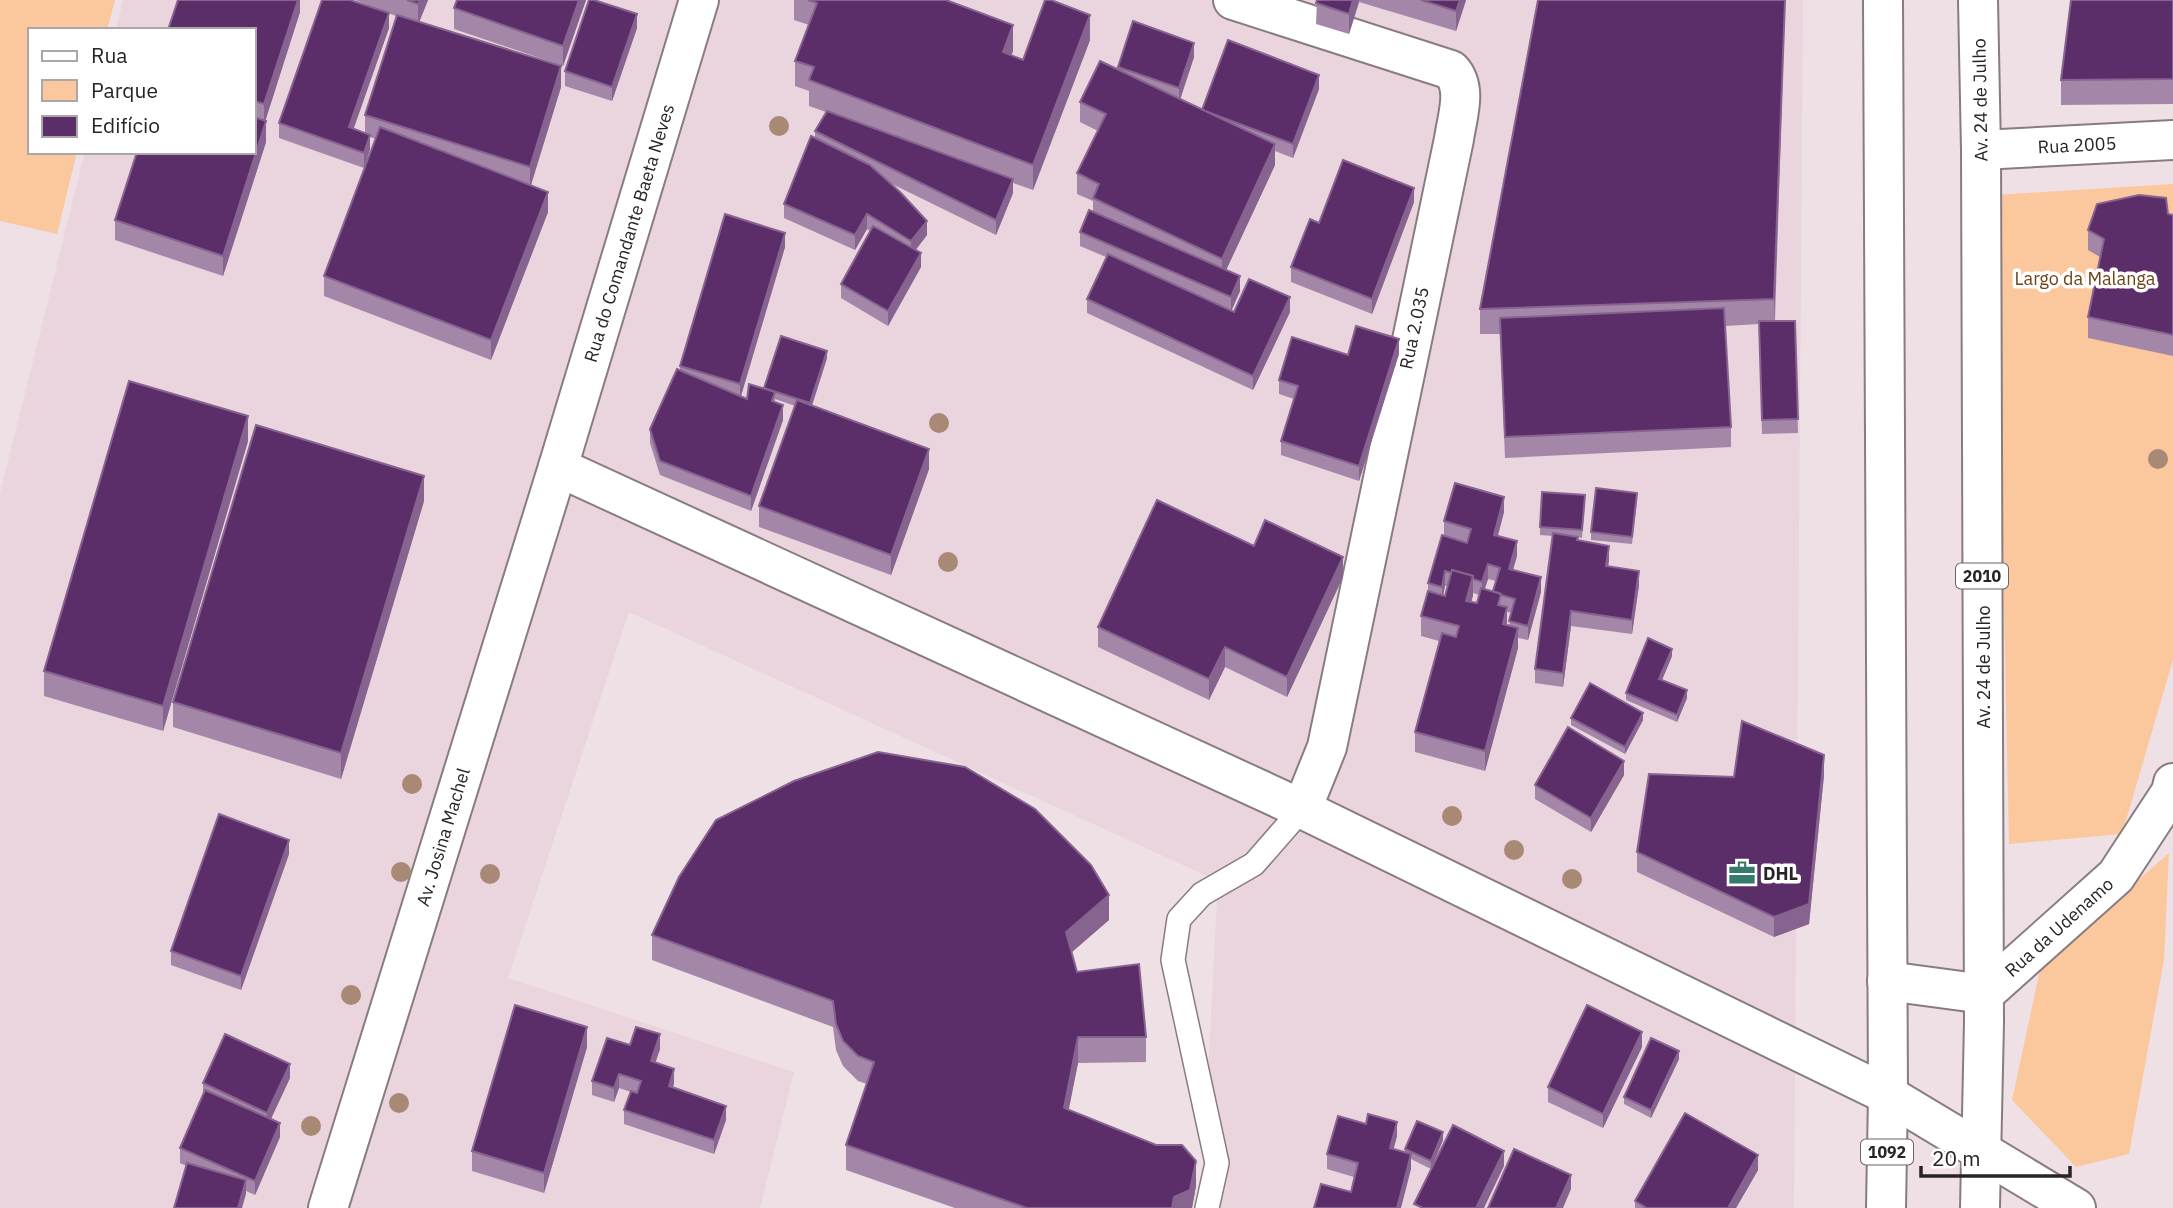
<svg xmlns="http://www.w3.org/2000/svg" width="2173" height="1208" font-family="'IBM Plex Sans',sans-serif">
<rect width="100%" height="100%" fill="#eee0e5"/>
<path fill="#ead4dd" d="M123 0H1803L1794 1208H1201L1218 881 629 612 508 978 794 1072 760 1208H0V493L85 152H254V30H116Z"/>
<g fill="#fbc89e">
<path d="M0 0H115L107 30H30V152H77L57 234 0 221Z"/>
<path d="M2173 184V660L2122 834 2009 844 1995 195Z"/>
<path d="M2169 853 2164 960 2129 1154 2076 1167 2012 1100 2041 965Z"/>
</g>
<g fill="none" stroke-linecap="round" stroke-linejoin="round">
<defs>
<path id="lane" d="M1207 1208 1217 1163 1173 960 1179 919 1202 894 1254 864 1302 809"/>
<g id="street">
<path d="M1233 0 1451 70C1468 88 1457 117 1454 139L1327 747 1302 809"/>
<path d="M1981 150 2173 140"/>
<path d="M558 467 1302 809 1888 1095"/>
<path d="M1887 981 1984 994 2116 876 2171 792 2173 783"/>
<path d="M328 1208 558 467 699 0"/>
</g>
<g id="primary">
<path d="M1883 0 1888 1095 1886 1208"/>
<path d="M1978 0 1981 150 1984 1022 1980 1208"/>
<path d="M1888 1095 2076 1208"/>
</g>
</defs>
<use href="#lane" stroke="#897c81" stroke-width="26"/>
<use href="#street" stroke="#897c81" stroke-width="42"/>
<use href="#primary" stroke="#897c81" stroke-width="42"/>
<use href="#lane" stroke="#fff" stroke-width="23"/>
<use href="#street" stroke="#fff" stroke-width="38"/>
<use href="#primary" stroke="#fff" stroke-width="38"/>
</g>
<g fill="#a88975">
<circle cx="779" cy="126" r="10"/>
<circle cx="939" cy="423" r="10"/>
<circle cx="2158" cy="459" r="10"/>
<circle cx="948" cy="562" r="10"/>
<circle cx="412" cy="784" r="10"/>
<circle cx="1452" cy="816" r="10"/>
<circle cx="1514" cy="850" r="10"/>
<circle cx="401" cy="872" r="10"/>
<circle cx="490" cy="874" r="10"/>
<circle cx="1572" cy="879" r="10"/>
<circle cx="351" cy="995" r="10"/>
<circle cx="399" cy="1103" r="10"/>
<circle cx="311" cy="1126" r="10"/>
</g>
<g fill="#a487a8" fill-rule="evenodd">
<path d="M300 0V12L265 121 266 142 223 276 115 240V220L254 152V30Z"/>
<path d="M355 0H428L419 22 561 87 531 185 548 212 491 360 324 296V276L376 139 370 137V149L364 168 279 138V123L389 28 353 129 365 133V115L396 16Z"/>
<path d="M586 0 563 66 454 29V8Z"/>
<path d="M794 0H946L1013 51 1011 55 1023 60 1090 40 1033 190 1013 183V193L996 235 888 182 927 235 916 250 921 267 888 326 841 298V284L870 231 867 229 855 250 784 218V204L815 138V131L826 112 809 106V91L795 86V61L809 25 794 20Z"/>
<path d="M1317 0H1466L1456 31 1359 2 1349 34 1316 24Z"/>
<path d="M1785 0 1775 321H1795L1798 433 1762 434 1759 324 1725 326 1731 427V447L1505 458 1500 334H1480V309Z"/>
<path d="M2173 0V104L2061 105V80Z"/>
<path d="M637 28 612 101 565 86V71Z"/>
<path d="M1194 57 1180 99 1202 110 1319 89 1293 158 1275 151V165L1226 270 1240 291 1231 310 1234 312H1290L1253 390 1087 313V299L1106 257 1080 246V232L1093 212V201L1077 194V173L1098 131 1080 122V102L1118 69V67Z"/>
<path d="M1414 202 1372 314 1291 282V267L1319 223Z"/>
<path d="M2168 214 2173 215V356L2088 338V317L2100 257 2088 250V230Z"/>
<path d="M785 247 741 396 747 399 764 388 827 358 812 406 929 469 891 575 759 527V506L795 406 775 399V402L783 420 751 511 660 475 650 443V429L680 370V366Z"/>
<path d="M1399 354 1359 481 1281 455V441L1294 399 1279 394V380L1348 355Z"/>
<path d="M248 441 163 731 44 696V671Z"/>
<path d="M424 501 341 779 173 727V702Z"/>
<path d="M1637 501 1632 544 1591 540V532Z"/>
<path d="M1585 502 1582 538 1578 537V541L1609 560 1608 567 1639 585 1632 634 1571 626 1563 687 1535 683V669L1553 536 1540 535V527Z"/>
<path d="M1504 512 1498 536 1517 556 1513 570 1541 592 1528 640 1518 638V648L1485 771 1415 752V732L1439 641 1421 636V616L1428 591V583L1467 542 1444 536V521ZM1488 579 1496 581 1493 591 1485 589ZM1445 586H1448L1445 596 1443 595ZM1473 593 1479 595 1477 603 1471 602ZM1507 612 1512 613 1509 626 1507 625Z"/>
<path d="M1254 546 1343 577 1287 697 1225 667 1209 700 1098 647V627Z"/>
<path d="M1672 656 1662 680 1687 698 1677 722 1626 700V693Z"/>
<path d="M1571 718 1643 720 1625 754 1571 725Z"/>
<path d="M1624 775 1591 832 1535 799V785Z"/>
<path d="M1824 775 1809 924 1774 937 1637 872V852L1734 777Z"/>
<path d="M289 854 241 990 171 965V951Z"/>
<path d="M1109 920 1071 953 1077 972 1146 1037V1062L1078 1063 1068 1110 1196 1186 1192 1208H955L846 1170V1145L867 1084 858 1081 843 1066 836 1050 833 1027 652 960V935Z"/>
<path d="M630 1045 660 1049 655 1063 674 1083 673 1088 726 1120 714 1154 624 1124V1110L631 1092 619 1088 614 1102 592 1095V1081Z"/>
<path d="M587 1047 544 1193 472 1171V1151Z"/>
<path d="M1642 1047 1603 1128 1548 1102V1087Z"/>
<path d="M1679 1059 1651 1118 1624 1104V1097Z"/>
<path d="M290 1078 271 1119 280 1137 255 1195 246 1191V1194L180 1163V1148L203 1096V1083Z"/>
<path d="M1397 1136 1393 1149 1405 1153V1149L1443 1140 1431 1169 1411 1159V1169L1351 1192 1354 1177 1327 1169V1154Z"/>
<path d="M1758 1170 1736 1208H1635V1201Z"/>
</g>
<g fill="#87638f">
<path d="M298 0H300V12L264 125V104Z"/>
<path d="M420 0H428L418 25V4Z"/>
<path d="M579 0H586L563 66V46Z"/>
<path d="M1353 0H1359V2L1349 34V14Z"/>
<path d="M1460 0H1466L1456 31V11Z"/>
<path d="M1785 0 1774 324V299Z"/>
<path d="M389 13V28L349 142V127Z"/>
<path d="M637 14V28L612 101V87Z"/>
<path d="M1090 15V40L1033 190V165Z"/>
<path d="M1013 25V51L1003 78V52Z"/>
<path d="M1194 43V57L1179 103V88Z"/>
<path d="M561 66V87L530 188V167Z"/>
<path d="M1319 75V89L1293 158V144Z"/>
<path d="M266 121V142L223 276V256Z"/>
<path d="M370 135V149L364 168V153Z"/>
<path d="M1275 144V165L1222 279V259Z"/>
<path d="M1013 179V193L996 235V220Z"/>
<path d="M1414 188V202L1372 314V299Z"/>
<path d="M548 192V212L491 360V340Z"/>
<path d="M867 214V229L855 250V235Z"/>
<path d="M927 221V235L911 255V241Z"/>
<path d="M785 233V247L740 399V384Z"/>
<path d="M921 253V267L888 326V311Z"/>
<path d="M1240 276V291L1231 312V297Z"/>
<path d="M1290 297V312L1253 390V376Z"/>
<path d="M1399 339V354L1359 481V466Z"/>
<path d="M827 351V358L810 411V403Z"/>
<path d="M783 405V420L751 511V496Z"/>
<path d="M248 416V441L163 731V706Z"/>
<path d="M929 449V469L891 575V555Z"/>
<path d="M424 476V501L341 779V753Z"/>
<path d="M1504 497V512L1494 549V535Z"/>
<path d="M1517 541V556L1509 583V569Z"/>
<path d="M1609 546V560L1606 581V566Z"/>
<path d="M1343 557V577L1287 697V677Z"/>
<path d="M1488 564V579L1482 596V582Z"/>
<path d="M1445 571V586L1442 601V587Z"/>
<path d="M1639 571V585L1632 634V620Z"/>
<path d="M1473 576V596L1466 621V601Z"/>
<path d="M1541 577V592L1528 640V626Z"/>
<path d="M1507 607V627L1503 624Z"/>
<path d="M1571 611V626L1563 687V673Z"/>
<path d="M1518 628V648L1485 771V751Z"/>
<path d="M1225 647V667L1209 700V679Z"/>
<path d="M1672 649V656L1659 687V679Z"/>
<path d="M1687 690V698L1677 722V715Z"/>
<path d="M1643 713V720L1625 754V747Z"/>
<path d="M1824 755V775L1809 924 1774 937V917Z"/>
<path d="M1624 761V775L1591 832V818Z"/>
<path d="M289 840V854L241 990V976Z"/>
<path d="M1109 895V920L1066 957V932Z"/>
<path d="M587 1027V1047L544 1193V1173Z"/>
<path d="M1642 1032V1047L1603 1128V1114Z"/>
<path d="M660 1034V1049L651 1076V1061Z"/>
<path d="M1078 1037V1063L1064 1134V1108Z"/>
<path d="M1679 1051V1059L1651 1118V1110Z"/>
<path d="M290 1064V1078L267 1127V1113Z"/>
<path d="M674 1069V1083L669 1101V1086Z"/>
<path d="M619 1074V1088L614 1102V1088Z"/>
<path d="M726 1106V1120L714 1154V1140Z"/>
<path d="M1397 1122V1136L1390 1163V1148Z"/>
<path d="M280 1123V1137L255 1195V1181Z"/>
<path d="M1443 1132V1140L1431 1169V1161Z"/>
<path d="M1504 1151V1166L1484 1208H1476Z"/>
<path d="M1411 1154V1169L1401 1208H1397Z"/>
<path d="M1758 1155V1170L1736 1208H1728Z"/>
<path d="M1196 1161V1186L1192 1208H1172L1174 1197Z"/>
<path d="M1571 1175V1189L1563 1208H1556Z"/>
<path d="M246 1180V1194L242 1208H238Z"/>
</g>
<g fill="#5b2e6a" stroke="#87638f" stroke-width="2">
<path d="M178 0H298L264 104 254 101V30H168Z"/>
<path d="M322 0H350L389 13 349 127 370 135 364 153 279 123Z"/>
<path d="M407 0H420L418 4Z"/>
<path d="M457 0H579L563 46 454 8Z"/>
<path d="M589 0H594L637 14 612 87 565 71Z"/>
<path d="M808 0H946L1013 25 1003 52 1023 60 1045 0H1051L1090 15 1033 165 809 80 814 67 795 61 817 3Z"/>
<path d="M1317 0H1353L1349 14 1316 3Z"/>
<path d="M1421 0H1460L1456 11Z"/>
<path d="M1538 0H1785L1774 299 1480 309Z"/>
<path d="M2071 0H2173V79L2061 80Z"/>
<path d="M397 15 561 66 530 167 365 115Z"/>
<path d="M1133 21 1194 43 1179 88 1118 67Z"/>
<path d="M1228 40 1319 75 1293 144 1202 110Z"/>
<path d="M1100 61 1275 144 1222 259 1093 198 1099 184 1077 173 1106 114 1080 102Z"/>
<path d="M827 111 1013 179 996 220 815 131Z"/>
<path d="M254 117 266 121 223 256 115 220 137 152H254Z"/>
<path d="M380 127 548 192 491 340 324 276Z"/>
<path d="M811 136 870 165 900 192 927 221 911 241 867 214 855 235 784 204Z"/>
<path d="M1343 160 1414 188 1372 299 1291 267 1310 219 1319 223Z"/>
<path d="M2139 195 2166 198 2168 214 2173 215V335L2088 317 2104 239 2088 230 2097 204Z"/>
<path d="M1089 210 1240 276 1231 297 1080 232Z"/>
<path d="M725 214 785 233 740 384 680 366Z"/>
<path d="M873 226 921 253 888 311 841 284Z"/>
<path d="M1108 254 1234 312 1249 279 1290 297 1253 376 1087 299Z"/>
<path d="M1724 308 1731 427 1505 437 1500 318Z"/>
<path d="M1759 321H1795L1798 419 1762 420Z"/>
<path d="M1356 326 1399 339 1359 466 1281 441 1298 386 1279 380 1292 337 1348 355Z"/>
<path d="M781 336 827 351 810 403 764 388Z"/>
<path d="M677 369 747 399 749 384 775 392 772 401 783 405 751 496 660 461 650 429Z"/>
<path d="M129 381 248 416 163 706 44 671Z"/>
<path d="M797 400 929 449 891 555 759 506Z"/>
<path d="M256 425 424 476 341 753 173 702Z"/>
<path d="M1455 483 1504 497 1494 535 1517 541 1509 569 1541 577 1528 626 1509 621 1515 599 1501 595V594L1493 591 1500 568 1488 564 1482 582 1473 579V576L1452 570V573L1445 571 1442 587 1428 583 1442 535 1467 543 1471 529 1444 521Z"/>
<path d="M1596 488 1637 493 1632 537 1591 532Z"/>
<path d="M1542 492 1585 495 1582 530 1540 527Z"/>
<path d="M1157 500 1254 546 1265 520 1343 557 1287 677 1225 647 1209 679 1098 627Z"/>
<path d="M1553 533 1578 537 1577 540 1609 546 1606 566 1639 571 1632 620 1571 611 1563 673 1535 669Z"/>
<path d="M1452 570 1473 576 1466 601 1477 603 1481 588 1501 594 1498 605 1507 607 1503 624 1518 628 1485 751 1415 732 1442 633 1456 637 1459 626 1421 616 1428 591 1445 596Z"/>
<path d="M1648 638 1672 649 1659 679 1687 690 1677 715 1626 693Z"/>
<path d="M1590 683 1643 713 1625 747 1571 718Z"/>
<path d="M1742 721 1824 755 1809 904 1774 917 1637 852 1649 774 1734 777Z"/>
<path d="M1568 727 1624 761 1591 818 1535 785Z"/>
<path d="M878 752 965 767 1035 809 1091 865 1109 895 1066 932 1077 972 1139 964 1146 1037H1078L1064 1108 1156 1145H1182L1196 1161 1190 1190 1174 1197 1172 1208H1027L846 1145 874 1062 858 1056 843 1041 836 1024 833 1001 652 935 679 877 716 820 794 781Z"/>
<path d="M219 814 289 840 241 976 171 951Z"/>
<path d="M515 1005 587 1027 544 1173 472 1151Z"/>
<path d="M1587 1005 1642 1032 1603 1114 1548 1087Z"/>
<path d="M636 1027 660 1034 651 1061 674 1069 669 1086 726 1106 714 1140 624 1110 631 1091 637 1093 641 1081 619 1074 614 1088 592 1081 607 1038 630 1045Z"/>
<path d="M225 1034 290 1064 267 1113 203 1083Z"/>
<path d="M1651 1038 1679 1051 1651 1110 1624 1097Z"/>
<path d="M205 1090 280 1123 255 1181 180 1148Z"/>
<path d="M1685 1113 1758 1155 1728 1208H1647L1635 1201Z"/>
<path d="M1368 1114 1397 1122 1390 1148 1411 1154 1397 1208H1314L1321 1184 1351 1192 1358 1163 1327 1154 1338 1116 1366 1124Z"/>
<path d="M1417 1121 1443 1132 1431 1161 1405 1149Z"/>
<path d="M1453 1125 1504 1151 1476 1208H1423L1414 1204Z"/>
<path d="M1514 1149 1571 1175 1556 1208H1488Z"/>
<path d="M187 1163 246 1180 238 1208H174Z"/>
</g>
<defs>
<symbol id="office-bare" viewBox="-9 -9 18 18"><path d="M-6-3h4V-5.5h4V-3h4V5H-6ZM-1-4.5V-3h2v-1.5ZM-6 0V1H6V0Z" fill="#36796d" stroke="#fff" stroke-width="2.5" paint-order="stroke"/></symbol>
</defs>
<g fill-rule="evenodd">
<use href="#office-bare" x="1723" y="854" width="38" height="38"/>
</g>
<g text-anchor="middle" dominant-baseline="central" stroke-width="7" stroke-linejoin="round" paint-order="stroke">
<g fill="#fff" stroke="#686566" stroke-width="2">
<rect x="1956" y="563.5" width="52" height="25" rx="5"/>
<rect x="1861" y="1139.5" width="52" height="25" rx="5"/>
</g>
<g font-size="16" font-weight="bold" fill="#282325">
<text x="1982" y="576">2010</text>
<text x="1887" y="1152">1092</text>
</g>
<g font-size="18" fill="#282325" stroke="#fff">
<text transform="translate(1980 100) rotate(-91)">Av. 24 de Julho</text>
<text transform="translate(2077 145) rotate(-3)">Rua 2005</text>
<text transform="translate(629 233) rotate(-73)">Rua do Comandante Baeta Neves</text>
<text transform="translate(1414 328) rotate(-78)">Rua 2.035</text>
<text transform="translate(1983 667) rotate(-90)">Av. 24 de Julho</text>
<text transform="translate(443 837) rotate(-73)">Av. Josina Machel</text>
<text transform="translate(2059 927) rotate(-42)">Rua da Udenamo</text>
</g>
<g font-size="18" fill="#6f4219" stroke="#fff">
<text x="2085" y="278">Largo da Malanga</text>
</g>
<g font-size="18" font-weight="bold" fill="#282325" stroke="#fff" text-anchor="start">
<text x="1763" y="873">DHL</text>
</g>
</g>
<rect x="28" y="28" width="228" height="126" fill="#ffffff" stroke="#a9a7a8" stroke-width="2"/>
<rect x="42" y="51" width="35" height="10" fill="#ffffff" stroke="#a9a7a8" stroke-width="2"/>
<text x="91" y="63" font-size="21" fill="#282325">Rua</text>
<rect x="42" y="80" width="35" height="21" fill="#fbc89e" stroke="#a9a7a8" stroke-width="2"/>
<text x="91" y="98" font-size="21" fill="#282325">Parque</text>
<rect x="42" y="116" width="35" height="21" fill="#5b2e6a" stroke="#a9a7a8" stroke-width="2"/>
<text x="91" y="133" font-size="21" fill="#282325">Edifício</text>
<path d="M1921 1166v10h149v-10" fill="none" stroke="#282325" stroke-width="3.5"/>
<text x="1932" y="1166" font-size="21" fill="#282325" stroke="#ffffff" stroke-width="5" paint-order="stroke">20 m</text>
</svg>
